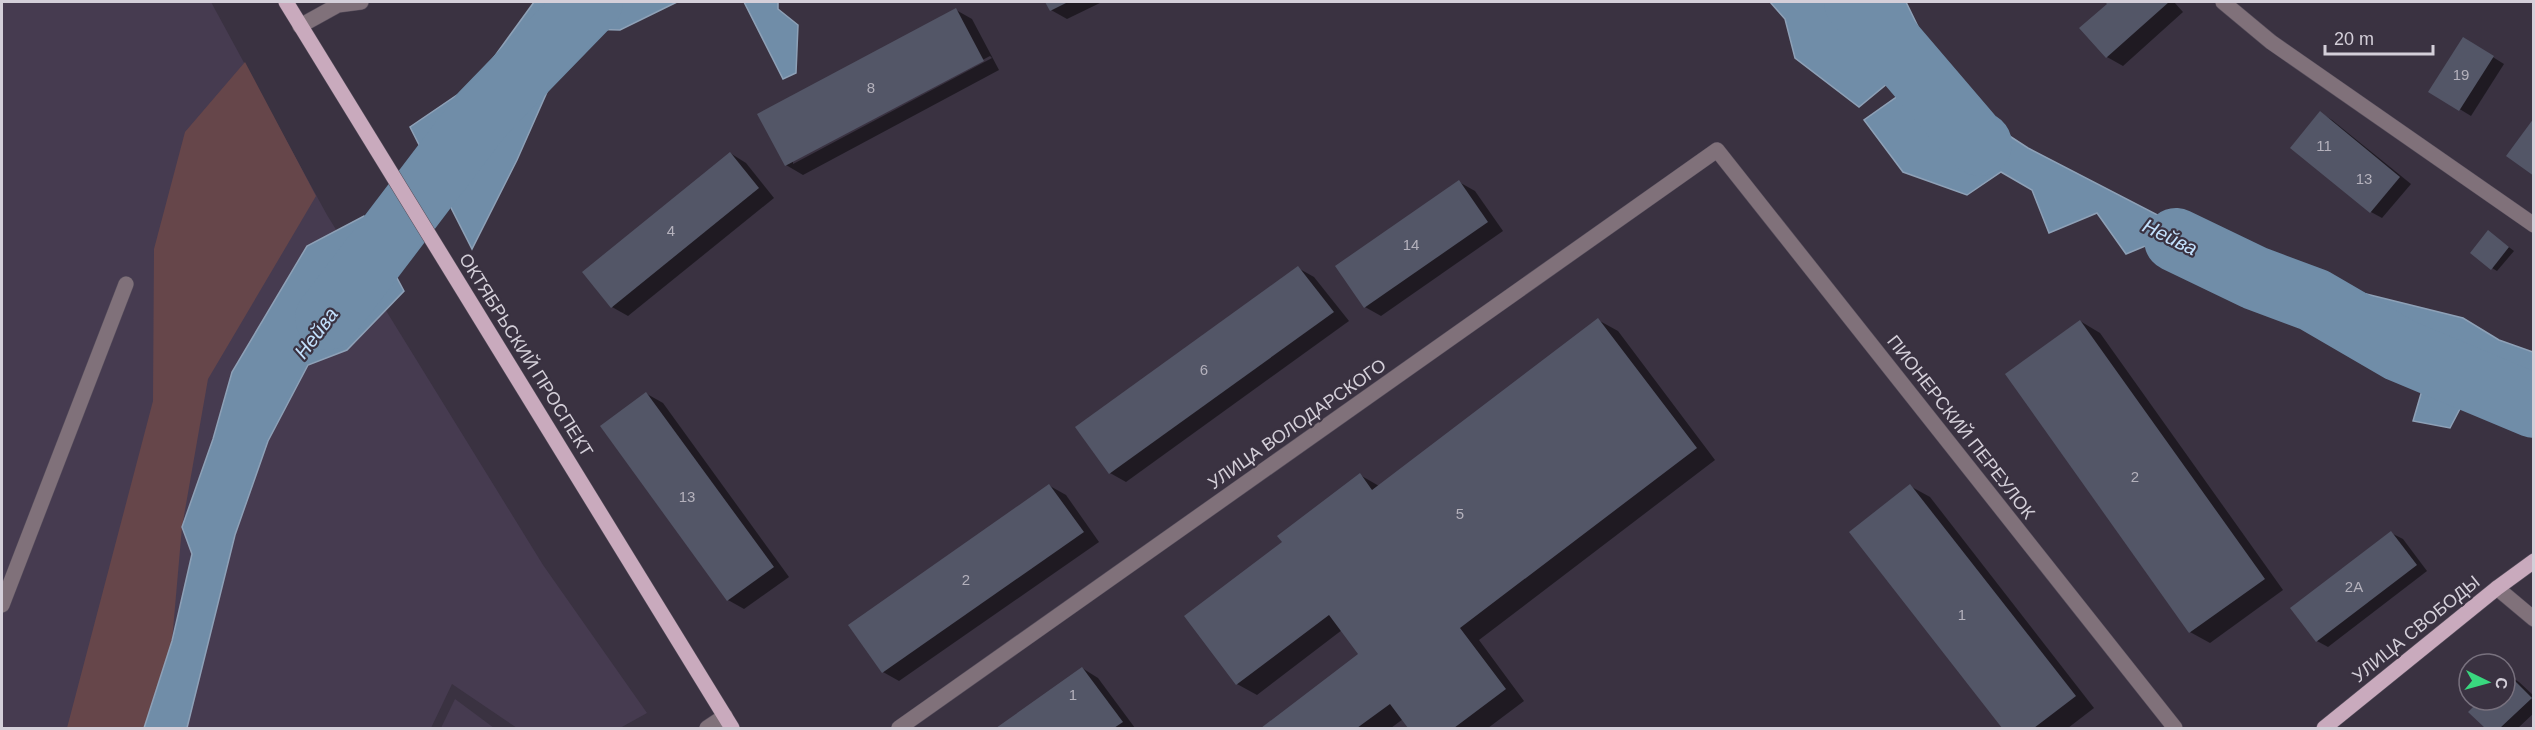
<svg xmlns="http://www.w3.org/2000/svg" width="2535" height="730" font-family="Arial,sans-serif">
<rect width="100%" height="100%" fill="#3a3241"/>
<g fill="#463b50">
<path d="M2 2H211L327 215 543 565 647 713 620 728H517L452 684 431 728H2Z"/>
<path d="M455 699 494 728H441Z"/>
</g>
<path fill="#66464a" d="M245 62 316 196 208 379 182 527 172 641 144 728H67L153 401 154 249 185 132Z"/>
<g fill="#708da8" stroke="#8ea1b7" stroke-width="1.5">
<path d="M534 2H677L620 30 585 29 553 52 551 83 517 160 472 249 410 127 476 82Z"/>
<path d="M744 2H778V9L798 25 796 73 783 79Z"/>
<path d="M1770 2H1906L1929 49 1859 107 1795 58 1785 19Z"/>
<path d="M1922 79 2028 148 2262 269 2255 278 2232 295 2189 277 2181 248 2150 244 2126 254 2097 213 2049 233 2032 190 2001 172 1967 195 1903 172 1864 120Z"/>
<path d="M364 216 404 291 347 350 308 365 268 441 235 535 187 728H144L172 641 192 554 182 527 213 439 232 372 307 246Z"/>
<path d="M2334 286 2463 318 2499 340 2533 352V416L2472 386 2450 428 2413 421 2430 363 2372 336 2359 345 2314 300Z"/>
</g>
<g fill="#0007" fill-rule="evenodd">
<path d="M1047 2H1102L1067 19 1051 10Z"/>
<path d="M2107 2H2174L2183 12 2123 66 2107 57 2109 4Z"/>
<path d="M956 10 972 19 999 70 803 175 786 165 759 115ZM990 56 992 58 793 164V161Z"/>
<path d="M2475 46 2504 64 2471 116 2430 91Z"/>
<path d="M2320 113 2332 120 2411 184 2382 218 2371 212 2293 148Z"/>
<path d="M730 153 746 163 774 198 628 316 612 307Z"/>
<path d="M1459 182 1475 191 1503 231 1381 316 1365 307Z"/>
<path d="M2489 232 2514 251 2497 271 2492 268Z"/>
<path d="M1298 268 1314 277 1349 321 1126 482 1110 473Z"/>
<path d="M1598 320 1618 331 1715 460 1479 640 1524 701 1488 728H1410L1403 719 1391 728H1264L1360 655 1342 630 1257 695 1237 684 1284 542 1360 475 1379 486Z"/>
<path d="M2080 321 2100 333 2283 590 2210 643 2190 632Z"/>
<path d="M647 394 663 403 789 577 744 609 728 600Z"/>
<path d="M1050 486 1066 495 1099 542 899 681 883 672Z"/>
<path d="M1910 486 1930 497 2094 708 2068 728H2004L1851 532Z"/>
<path d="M2391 533 2403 539 2427 571 2328 647 2317 641Z"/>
<path d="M1082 668 1098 678 1135 728H999Z"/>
<path d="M2508 675 2519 682 2534 696V713L2518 728H2487L2470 712 2482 700H2505V678Z"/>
</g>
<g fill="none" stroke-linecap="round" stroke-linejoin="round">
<g stroke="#708da8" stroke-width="64">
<path d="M1856 2 1975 141 1980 144"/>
<path d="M2176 240 2255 278 2314 300 2400 350 2534 406"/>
<path d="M327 318 482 114 591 2"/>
</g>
</g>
<g fill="#535667">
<path d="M1045 2H1068L1050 11Z"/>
<path d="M2105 2H2169L2106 58 2079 28 2107 4Z"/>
<path d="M956 8 984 61 785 166 757 114Z"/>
<path d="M2463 37 2494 56 2459 111 2428 92Z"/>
<path d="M2320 111 2400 177 2370 213 2290 148Z"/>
<path d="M2534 118V176L2506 156Z"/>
<path d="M730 152 759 188 611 308 582 272Z"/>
<path d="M1459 180 1488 222 1364 308 1335 266Z"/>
<path d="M2488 230 2509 247 2491 270 2470 253Z"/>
<path d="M1298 266 1334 312 1109 474 1075 427Z"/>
<path d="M1598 318 1697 448 1460 628 1506 689 1454 728H1408L1390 704 1357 728H1261L1358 654 1329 615 1236 685 1184 616 1282 542 1277 536 1360 473 1372 490Z"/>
<path d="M2080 320 2265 579 2189 633 2005 374Z"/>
<path d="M646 392 774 567 727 601 600 426Z"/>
<path d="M1049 484 1084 532 882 673 848 625Z"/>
<path d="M1910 484 2076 696 2034 728H2002L1849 532Z"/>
<path d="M2391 531 2417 565 2316 642 2290 608Z"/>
<path d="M1082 667 1123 722 1114 728H996Z"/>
<path d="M2507 673 2532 698 2500 728H2485L2468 712 2480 700H2505V676Z"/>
</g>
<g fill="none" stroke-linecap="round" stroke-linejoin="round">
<defs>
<g id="minor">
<path d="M2223 2 2271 42 2534 225"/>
<path d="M300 26 338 5 361 2"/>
<path d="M2497 588 2534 619"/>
<path d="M2 605 126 284"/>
<path d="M707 728 725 716"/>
<path d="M899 728 1717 150 2175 728"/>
</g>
<g id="major">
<path d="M286 2 732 728"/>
<path d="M2324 728 2497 588 2534 561"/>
</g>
</defs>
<use href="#minor" stroke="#564e5c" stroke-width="16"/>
<use href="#major" stroke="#564e5c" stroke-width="16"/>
<use href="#minor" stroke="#80717a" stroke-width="15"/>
<use href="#major" stroke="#c9aabd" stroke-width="15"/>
</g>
<g text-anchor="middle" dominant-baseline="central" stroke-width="4.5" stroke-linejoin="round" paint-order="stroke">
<g font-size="15" fill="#b4b1bc">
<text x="2461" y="74">19</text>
<text x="871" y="87">8</text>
<text x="2324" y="145">11</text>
<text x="2364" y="178">13</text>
<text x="671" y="230">4</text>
<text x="1411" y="244">14</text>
<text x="1204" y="369">6</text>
<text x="2135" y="476">2</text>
<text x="687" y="496">13</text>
<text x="1460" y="513">5</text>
<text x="966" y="579">2</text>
<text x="2354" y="586">2А</text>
<text x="1962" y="614">1</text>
<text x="1073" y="694">1</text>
</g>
<g font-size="18" fill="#d4cfd9" stroke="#3a3241">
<text transform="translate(526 355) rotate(58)">ОКТЯБРЬСКИЙ ПРОСПЕКТ</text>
<text transform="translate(1297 424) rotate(-35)">УЛИЦА ВОЛОДАРСКОГО</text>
<text transform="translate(1961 427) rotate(52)">ПИОНЕРСКИЙ ПЕРЕУЛОК</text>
<text transform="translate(2416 629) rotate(-39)">УЛИЦА СВОБОДЫ</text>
</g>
<g font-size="20" font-style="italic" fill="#c3e1fd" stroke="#3a3241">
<text transform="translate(2170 237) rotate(26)">Нейва</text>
<text transform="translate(316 333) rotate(-53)">Нейва</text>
</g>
</g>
<rect width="2535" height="730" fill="none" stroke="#d4cfd9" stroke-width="6"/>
<g transform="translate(2487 682) rotate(95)"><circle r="28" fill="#3a3241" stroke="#78717e" stroke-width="1.5"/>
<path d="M0-4.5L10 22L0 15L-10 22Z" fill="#39d87f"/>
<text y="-9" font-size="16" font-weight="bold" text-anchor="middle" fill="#d4cfd9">С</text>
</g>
<path d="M2325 45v9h108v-9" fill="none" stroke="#d4cfd9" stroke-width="3"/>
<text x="2334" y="45" font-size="18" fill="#d4cfd9" stroke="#3a3241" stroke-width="4.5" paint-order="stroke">20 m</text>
</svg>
